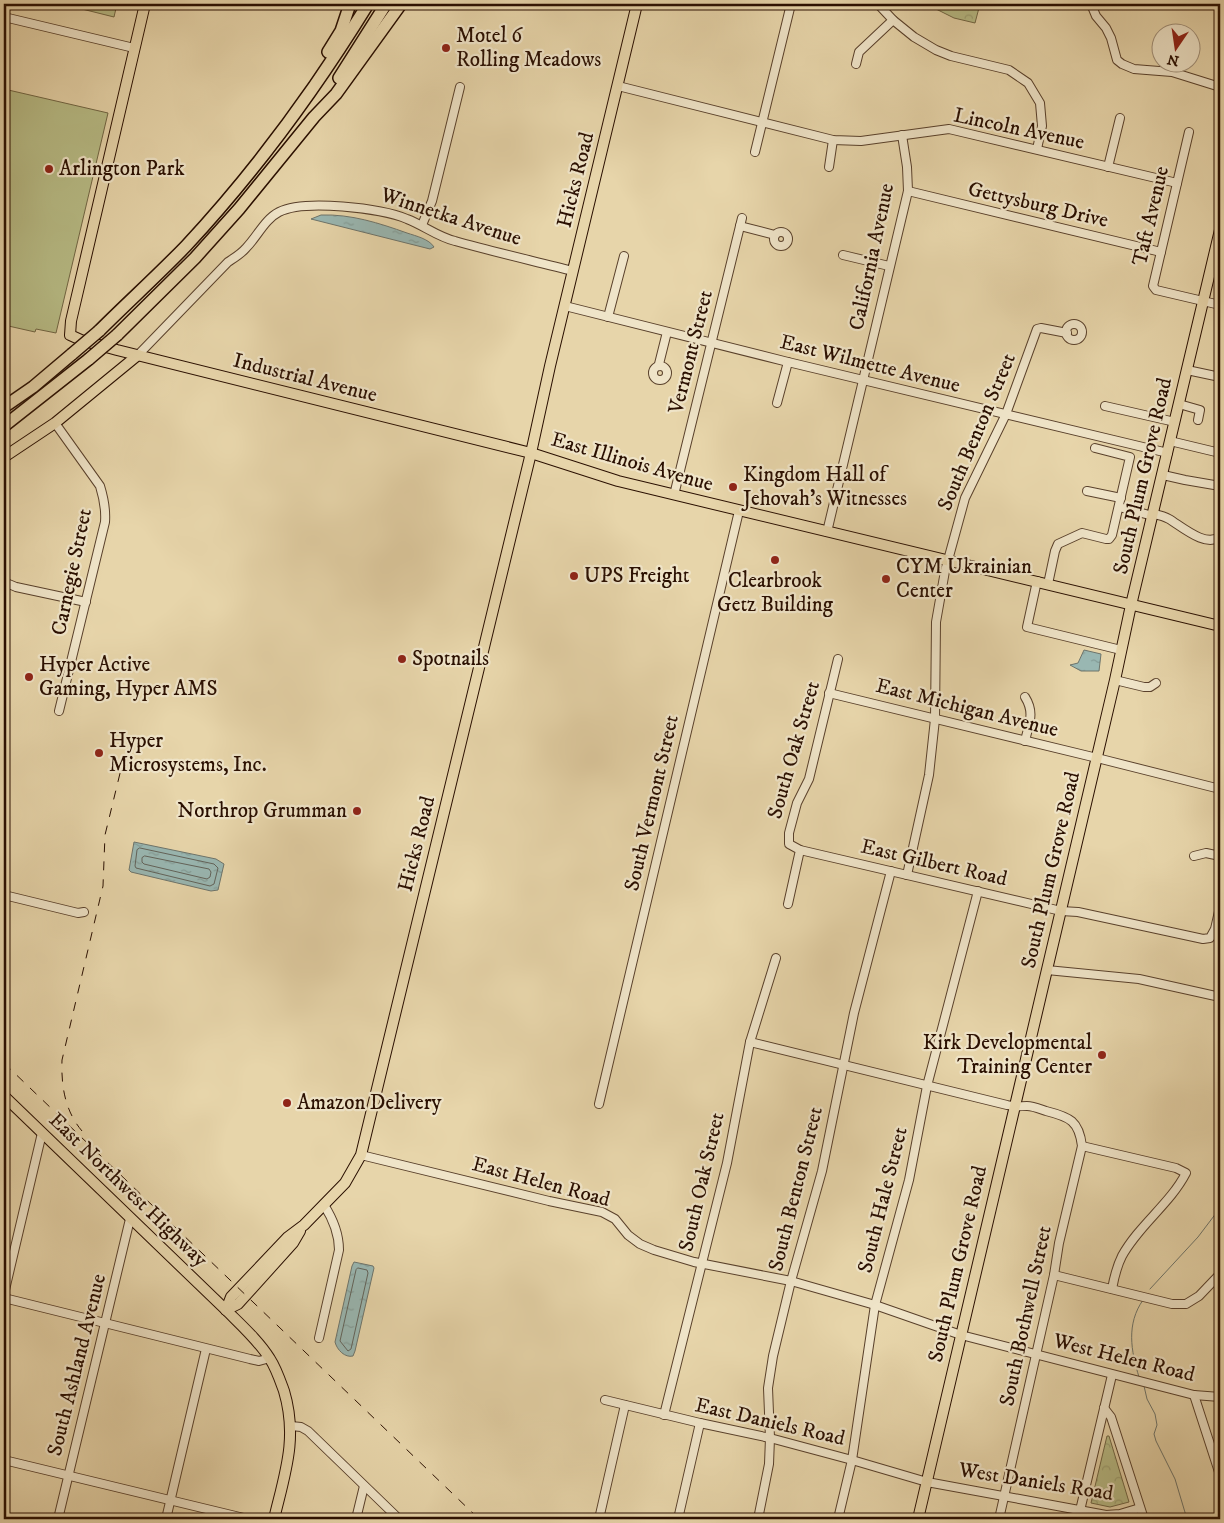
<svg xmlns="http://www.w3.org/2000/svg" width="1224" height="1523" font-family="'IM FELL DW Pica',serif">
<defs>
<pattern id="park-crowns" width="20" height="18" patternUnits="userSpaceOnUse" patternTransform="scale(1.25)"><rect width="20" height="18" fill="#b8bd87"/><path d="M2 6a3 3 0 1 1 6 0M12 15a3 3 0 1 1 6 0" fill="none" stroke="#9ea173"/></pattern>
<pattern id="water-ripples" width="26" height="14" patternUnits="userSpaceOnUse" patternTransform="scale(1.25)"><rect width="26" height="14" fill="#99b7b2"/><path d="M2 4q2-2 4 0t4 0M15 11q2-2 4 0t4 0" fill="none" stroke="#849c97"/></pattern>
</defs>
<rect width="100%" height="100%" fill="#e7d5aa"/>
<filter id="stains"><feTurbulence type="fractalNoise" baseFrequency=".004" numOctaves="4"/><feColorMatrix values="0 0 0 0 .2 0 0 0 0 .09 0 0 0 0 .02 0 0 0 .5 -.17"/></filter>
<radialGradient id="worn" r=".72"><stop offset=".6" stop-color="#630" stop-opacity="0"/><stop offset="1" stop-color="#630" stop-opacity=".3"/></radialGradient>
<g fill="#b8bd87" stroke="#716644">
<path d="M75 4H117L114 17 74 7Z"/>
<path d="M4 89 108 113 56 333 36 329 35 332 4 325Z"/>
</g>
<g fill="url(#park-crowns)" stroke="#716644">
<path d="M926 4H980L975 23 954 18Z"/>
<path d="M1107 1436H1109L1129 1502 1110 1507 1091 1503Z"/>
</g>
<g fill="url(#water-ripples)" stroke="#6d746b">
<path d="M321 215C351 214 379 223 407 233 416 236 429 239 434 247L430 249 311 219Z"/>
<path d="M1084 650 1101 654 1099 671H1081L1070 665 1078 663Z"/>
<path d="M134 842 216 859 224 864 218 890 211 891 131 872 129 870Z"/>
<path d="M354 1262 373 1266 374 1268 355 1351 353 1356C345 1358 337 1350 335 1342L352 1266Z"/>
</g>
<g fill="none" stroke-linecap="round" stroke-linejoin="round">
<g stroke="#62635a" stroke-width="1">
<path d="M140 848 214 864 218 868 214 884 210 886 136 868 135 866 137 850Z"/>
<path d="M145 856 209 869 211 872 210 877 207 879 144 864 142 862V858Z"/>
<path d="M358 1268 367 1270 368 1273 351 1349 348 1351 340 1341 356 1270Z"/>
</g>
<g stroke="#6d746b" stroke-width="1">
<path d="M1150 1289 1198 1237 1220 1208"/>
<path d="M1139 1377C1131 1351 1126 1324 1143 1300"/>
<path d="M1144 1386 1147 1399 1155 1414 1157 1425 1154 1434 1156 1441 1175 1479 1187 1519"/>
</g>
<defs>
<g id="minor">
<path d="M878 4 893 20 914 37 936 50 951 56 1009 70 1028 83 1040 103 1042 126 1037 149"/>
<path d="M1091 4 1096 16 1106 28 1111 38 1117 60 1122 64 1134 69 1172 72 1220 87"/>
<path d="M4 17 134 48"/>
<path d="M856 64 859 52 893 20"/>
<path d="M618 86 833 140 861 141 949 129 1177 183"/>
<path d="M1189 132 1153 286 1156 290 1220 305"/>
<path d="M755 152 791 4"/>
<path d="M829 167 833 140"/>
<path d="M1108 167 1120 118"/>
<path d="M908 191 1161 252"/>
<path d="M422 225 432 201 460 87"/>
<path d="M740 226 775 235"/>
<circle cx="781" cy="239" r="7"/>
<path d="M843 255 889 266"/>
<path d="M565 306 788 362 1168 453"/>
<path d="M608 317 624 256"/>
<circle cx="1074" cy="332" r="8"/>
<path d="M138 355 228 262C234 258 241 254 246 248 257 237 265 219 279 212 304 199 381 208 407 219 423 225 438 237 455 241 494 252 534 261 573 271"/>
<path d="M660 366 659 364 667 332"/>
<circle cx="660" cy="373" r="7"/>
<path d="M1187 370 1220 377"/>
<path d="M777 403 788 362"/>
<path d="M1179 404 1200 410 1198 420"/>
<path d="M1105 406 1175 422"/>
<path d="M55 423 100 486C104 499 106 509 105 522L59 711"/>
<path d="M1170 441 1220 453"/>
<path d="M1163 475 1185 480 1220 486"/>
<path d="M1087 491 1121 498"/>
<path d="M674 495 742 218"/>
<path d="M1119 507 1153 516"/>
<path d="M1154 514C1159 515 1164 516 1169 519 1181 526 1207 549 1220 536"/>
<path d="M827 532 908 191 907 167 902 135"/>
<path d="M1037 581 1027 627 1121 650"/>
<path d="M4 582 16 587 86 602"/>
<path d="M1048 584 1055 551 1058 544 1082 533 1106 539H1109L1112 535 1130 457 1095 448"/>
<path d="M1115 680 1144 687H1150L1156 683"/>
<path d="M829 693 1097 758 1220 789"/>
<path d="M1025 697C1035 713 1029 723 1025 741"/>
<path d="M800 850 1061 911 1078 912 1203 939 1210 938 1215 929 1220 907"/>
<path d="M1194 856 1206 853 1220 856"/>
<path d="M907 875 929 775 935 719 936 622 945 571 965 498 1006 414 1037 329 1041 328 1067 333"/>
<path d="M4 895 78 913 84 912"/>
<path d="M788 904 800 850 789 844V833L797 803 809 779 838 659"/>
<path d="M1047 970 1139 979 1220 997"/>
<path d="M750 1042 1007 1105C1014 1107 1020 1106 1027 1106 1033 1106 1040 1109 1046 1111 1070 1117 1079 1121 1082 1146L1059 1243 1054 1275 999 1519"/>
<path d="M599 1104 739 511"/>
<path d="M1082 1146 1176 1168 1186 1173C1170 1204 1139 1225 1122 1256 1117 1266 1114 1278 1112 1289"/>
<path d="M361 1155 549 1201 602 1212 615 1219 628 1235 640 1244 654 1250 694 1262 791 1281 875 1305 961 1335 1194 1395 1220 1397"/>
<path d="M1054 1275 1172 1304H1186L1199 1296 1220 1274"/>
<path d="M4 1294 42 1133"/>
<path d="M4 1298 250 1359 259 1361 270 1358"/>
<path d="M319 1338 339 1250C339 1233 333 1219 324 1205"/>
<path d="M1194 1395 1220 1475"/>
<path d="M605 1400 700 1423 770 1438 852 1460 927 1482 1106 1515 1120 1514 1140 1508"/>
<path d="M1104 1408 1111 1417 1144 1519"/>
<path d="M664 1415 727 1163 750 1042 776 958"/>
<path d="M291 1426 301 1427 308 1431 399 1519"/>
<path d="M4 1460 248 1519"/>
<path d="M58 1519 130 1219"/>
<path d="M166 1519 206 1349"/>
<path d="M356 1519 364 1486"/>
<path d="M599 1519 625 1405"/>
<path d="M678 1519 700 1423"/>
<path d="M758 1519 769 1464 770 1438 768 1388 773 1356 791 1281 822 1171 854 1013 891 871"/>
<path d="M838 1519 852 1460 875 1305 909 1180 927 1086 978 891"/>
<path d="M1078 1519 1112 1375"/>
</g>
<g id="major">
<path d="M145 4 71 321 70 335 81 340 117 350 531 453 618 481 1220 626"/>
<path d="M4 457 55 423 138 355"/>
<path d="M4 1096 226 1310C241 1325 259 1341 270 1359 276 1368 280 1380 284 1391 298 1438 285 1473 274 1519"/>
<path d="M226 1310 231 1297 288 1237 304 1225 345 1183 361 1155 531 453 550 366 637 4"/>
<path d="M226 1310 238 1304 293 1243 300 1231"/>
<path d="M918 1519 1115 680 1131 605 1220 230"/>
</g>
<g id="highway">
<path d="M328 52 341 31 350 4"/>
<path d="M339 78 386 4"/>
<path d="M99 331C127 303 158 275 186 246 255 172 315 90 368 4"/>
<path d="M117 335 195 258 239 209 314 117 336 94 401 4"/>
<path d="M4 407 33 387 72 354"/>
<path d="M4 426 89 359"/>
</g>
</defs>
<use href="#minor" stroke="#59402b" stroke-width="10"/>
<use href="#major" stroke="#2a0f01" stroke-width="12"/>
<use href="#highway" stroke="#2a0f01" stroke-width="14"/>
<use href="#minor" stroke="#efe4c8" stroke-width="8"/>
<use href="#major" stroke="#e7d5aa" stroke-width="10"/>
<use href="#highway" stroke="#e7d5aa" stroke-width="11"/>
<g stroke="#2a0f01" stroke-width="1" stroke-dasharray="9 9" stroke-linecap="butt">
<path d="M4 1063 479 1519"/>
<path d="M82 1131C65 1111 61 1086 62 1060L103 886 105 835 123 761"/>
</g>
<defs>
<g id="highway-bridge">
<path d="M72 354 99 331"/>
<path d="M89 359 117 335"/>
</g>
</defs>
<use href="#highway-bridge" stroke="#2a0f01" stroke-width="14" stroke-linecap="butt"/>
<use href="#highway-bridge" stroke="#e7d5aa" stroke-width="11"/>
</g>
<g fill="#8f2418" stroke="#efe4c8" stroke-width="2">
<circle cx="446" cy="48" r="5"/>
<circle cx="49" cy="169" r="5"/>
<circle cx="733" cy="487" r="5"/>
<circle cx="775" cy="560" r="5"/>
<circle cx="574" cy="576" r="5"/>
<circle cx="886" cy="579" r="5"/>
<circle cx="402" cy="659" r="5"/>
<circle cx="29" cy="677" r="5"/>
<circle cx="99" cy="753" r="5"/>
<circle cx="357" cy="811" r="5"/>
<circle cx="1102" cy="1055" r="5"/>
<circle cx="287" cy="1103" r="5"/>
</g>
<g text-anchor="middle" dominant-baseline="central" stroke-width="4.5" stroke-linejoin="round" paint-order="stroke">
<g font-size="21" fill="#2a0f01" stroke="#efe4c8" text-anchor="start">
<text x="456" y="36">Motel 6<tspan x="456" dy="24">Rolling Meadows</tspan></text>
<text x="59" y="169">Arlington Park</text>
<text x="743" y="475">Kingdom Hall of<tspan x="743" dy="24">Jehovah's Witnesses</tspan></text>
<text x="896" y="567">CYM Ukrainian<tspan x="896" dy="24">Center</tspan></text>
<text x="584" y="576">UPS Freight</text>
<text x="775" y="581" text-anchor="middle">Clearbrook<tspan x="775" dy="24">Getz Building</tspan></text>
<text x="412" y="659">Spotnails</text>
<text x="39" y="665">Hyper Active<tspan x="39" dy="24">Gaming, Hyper AMS</tspan></text>
<text x="109" y="741">Hyper<tspan x="109" dy="24">Microsystems, Inc.</tspan></text>
<text x="347" y="811" text-anchor="end">Northrop Grumman</text>
<text x="1092" y="1043" text-anchor="end">Kirk Developmental<tspan x="1092" dy="24">Training Center</tspan></text>
<text x="297" y="1103">Amazon Delivery</text>
</g>
<g font-size="21" fill="#2a0f01" stroke="#efe4c8">
<text transform="translate(1019 129) rotate(12)">Lincoln Avenue</text>
<text transform="translate(576 180) rotate(-76)">Hicks Road</text>
<text transform="translate(1038 205) rotate(13)">Gettysburg Drive</text>
<text transform="translate(1151 216) rotate(-77)">Taft Avenue</text>
<text transform="translate(451 217) rotate(18)">Winnetka Avenue</text>
<text transform="translate(872 257) rotate(-78)">California Avenue</text>
<text transform="translate(691 352) rotate(-76)">Vermont Street</text>
<text transform="translate(870 364) rotate(14)">East Wilmette Avenue</text>
<text transform="translate(305 378) rotate(14)">Industrial Avenue</text>
<text transform="translate(977 432) rotate(-67)">South Benton Street</text>
<text transform="translate(632 462) rotate(16)">East Illinois Avenue</text>
<text transform="translate(1143 476) rotate(-77)">South Plum Grove Road</text>
<text transform="translate(72 572) rotate(-78)">Carnegie Street</text>
<text transform="translate(967 708) rotate(14)">East Michigan Avenue</text>
<text transform="translate(794 750) rotate(-74)">South Oak Street</text>
<text transform="translate(652 803) rotate(-77)">South Vermont Street</text>
<text transform="translate(417 844) rotate(-76)">Hicks Road</text>
<text transform="translate(934 863) rotate(13)">East Gilbert Road</text>
<text transform="translate(1051 870) rotate(-77)">South Plum Grove Road</text>
<text transform="translate(541 1182) rotate(15)">East Helen Road</text>
<text transform="translate(702 1182) rotate(-77)">South Oak Street</text>
<text transform="translate(796 1189) rotate(-76)">South Benton Street</text>
<text transform="translate(128 1190) rotate(44)">East Northwest Highway</text>
<text transform="translate(883 1200) rotate(-76)">South Hale Street</text>
<text transform="translate(958 1264) rotate(-77)">South Plum Grove Road</text>
<text transform="translate(1026 1316) rotate(-78)">South Bothwell Street</text>
<text transform="translate(1124 1358) rotate(14)">West Helen Road</text>
<text transform="translate(77 1365) rotate(-76)">South Ashland Avenue</text>
<text transform="translate(770 1422) rotate(13)">East Daniels Road</text>
<text transform="translate(1036 1482) rotate(9)">West Daniels Road</text>
</g>
</g>
<rect width="1224" height="1523" fill="none" stroke="#e7d5aa" stroke-width="20"/>
<rect x="5" y="5" width="1214" height="1513" fill="none" stroke="#2a0f01" stroke-width="2.5"/>
<rect x="10" y="10" width="1204" height="1503" fill="none" stroke="#2a0f01"/>
<g transform="translate(1176 48) rotate(193)"><circle r="24" fill="#efe4c8" stroke="#a08f78"/>
<path d="M0-4L9 19L0 12L-9 19Z" fill="#8f2418"/>
<text y="-8" font-size="14" font-weight="bold" text-anchor="middle" fill="#2a0f01">N</text>
</g>
<rect width="100%" height="100%" filter="url(#stains)"/>
<rect width="100%" height="100%" fill="url(#worn)"/>
</svg>
